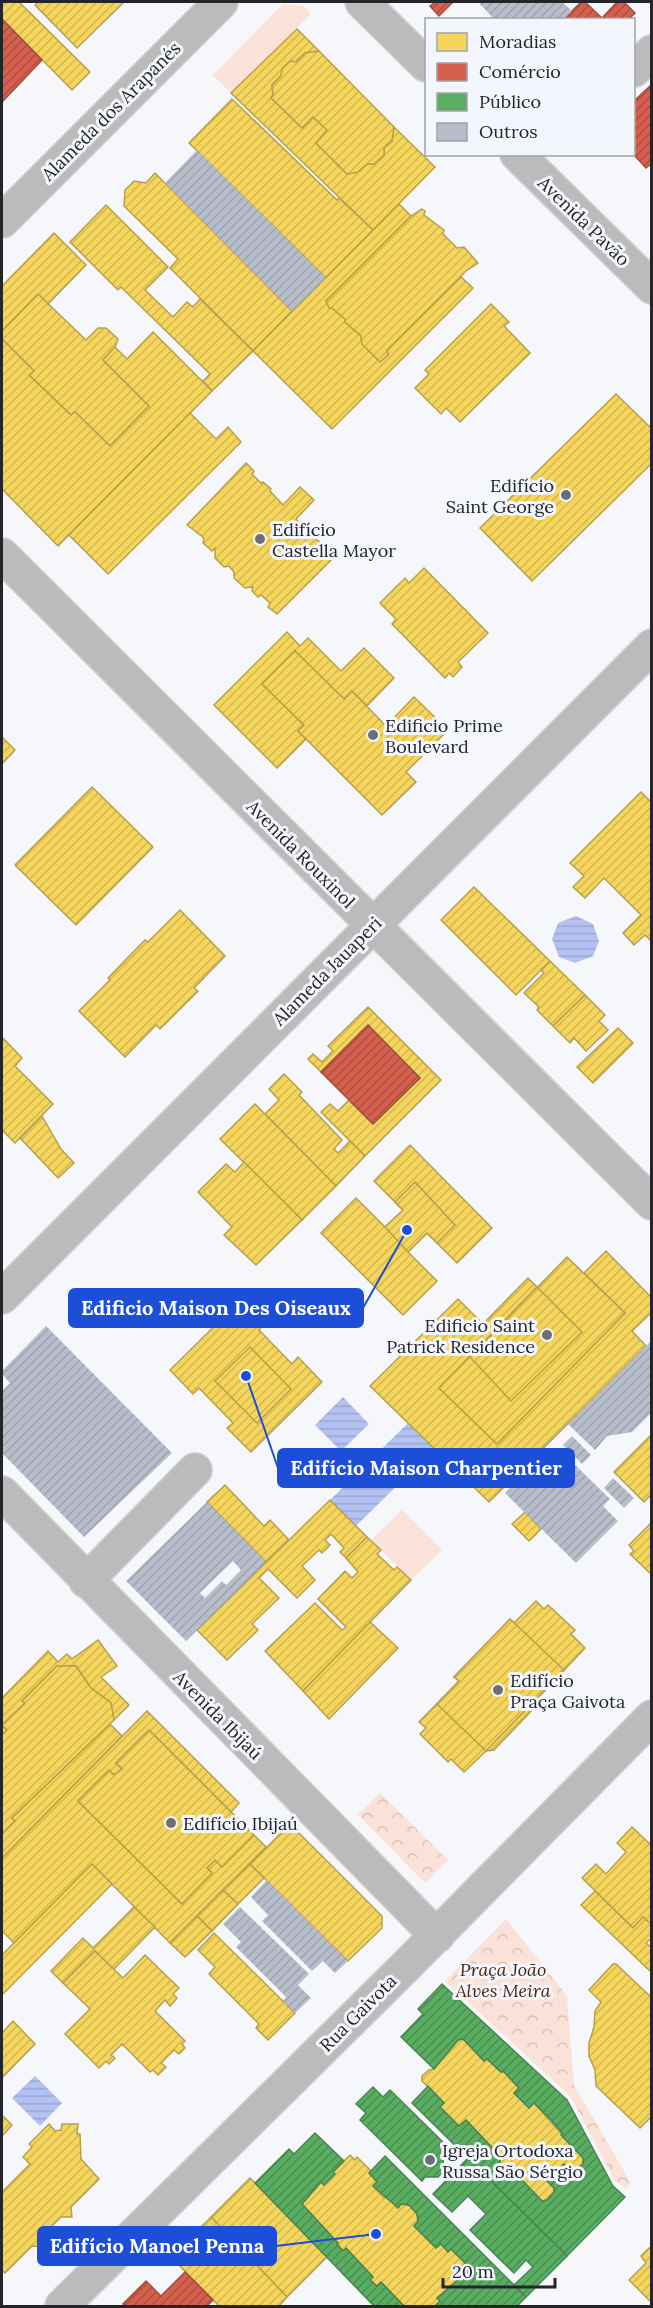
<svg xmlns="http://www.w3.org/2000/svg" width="653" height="2308" font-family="Lora,serif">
<defs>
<pattern id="park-crowns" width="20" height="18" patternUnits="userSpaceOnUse" patternTransform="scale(1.5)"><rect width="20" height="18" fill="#fae2d9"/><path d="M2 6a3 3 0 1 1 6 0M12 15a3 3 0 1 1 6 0" fill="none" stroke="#d6c2ba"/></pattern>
<pattern id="water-rules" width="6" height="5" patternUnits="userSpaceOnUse" patternTransform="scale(1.5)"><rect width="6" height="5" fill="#b4c2f3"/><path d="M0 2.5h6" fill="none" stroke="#9aa7d0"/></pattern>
<pattern id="homes-hatch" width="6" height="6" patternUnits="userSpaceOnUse" patternTransform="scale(1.5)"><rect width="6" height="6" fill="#f6d55c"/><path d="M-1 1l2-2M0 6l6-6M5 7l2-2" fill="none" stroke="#d3b750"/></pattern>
<pattern id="shops-hatch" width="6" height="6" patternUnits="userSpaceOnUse" patternTransform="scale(1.5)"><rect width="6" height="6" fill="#d6604d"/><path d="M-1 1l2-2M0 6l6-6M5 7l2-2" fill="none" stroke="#ad4f40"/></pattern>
<pattern id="public-hatch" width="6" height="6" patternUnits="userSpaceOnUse" patternTransform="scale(1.5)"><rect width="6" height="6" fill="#5aae61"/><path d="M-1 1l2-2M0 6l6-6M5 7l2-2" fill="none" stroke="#4a8d50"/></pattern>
<pattern id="building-hatch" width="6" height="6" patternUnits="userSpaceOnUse" patternTransform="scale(1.5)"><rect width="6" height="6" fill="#b8bdcb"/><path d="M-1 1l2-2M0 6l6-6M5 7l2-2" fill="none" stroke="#9ea2ae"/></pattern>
</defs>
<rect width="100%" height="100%" fill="#f6f7fb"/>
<g fill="#fae2d9">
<path d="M283 4 304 6 311 14 231 93 213 75Z"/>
<path d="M402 1510 442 1550 411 1580 371 1540Z"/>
</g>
<g fill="url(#park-crowns)">
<path d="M380 1793 448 1860 425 1883 358 1815Z"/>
<path d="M506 1919 567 1996 574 2085 631 2183 626 2189 615 2181 570 2096 445 1981Z"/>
</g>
<g fill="url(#water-rules)">
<path d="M576 916 593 924 599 941 593 956 575 963 559 957 552 939 558 923Z"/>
<path d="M343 1397 369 1424 341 1451 315 1425Z"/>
<path d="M408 1423 434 1449 356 1526 330 1500Z"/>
<path d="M35 2076 62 2103 40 2126 12 2098Z"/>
</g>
<g fill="url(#homes-hatch)" stroke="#b7a04d" stroke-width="1.5">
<path d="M2 2H19L90 72 72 90 2 19Z"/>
<path d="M39 2H124L77 48 35 5Z"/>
<path d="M297 29 319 51 305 53 296 62 290 61 282 69 281 76 272 85 273 95 271 98 302 128 313 117 327 130 316 143 347 174 358 172 367 164H374L384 155V148L392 141 394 127 435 167 373 230 231 93Z"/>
<path d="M319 51 394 127 392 141 384 148V155L374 164H367L358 172 347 174 316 143 327 130 313 117 302 128 271 98 273 95 272 85 281 76 282 69 290 61 296 62 305 53Z"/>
<path d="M232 99 337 200 339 198 373 230 326 278 189 143Z"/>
<path d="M155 173 292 311 253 351 170 268 178 259 124 206 125 190 134 181 146 183Z"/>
<path d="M399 204 411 216 326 301 329 308H332L345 319V322L361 336 362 344 380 362 388 355 387 350 461 277 473 288 332 429 253 351Z"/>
<path d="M106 205 168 267 145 290 173 317 187 302 193 307 200 299 253 351 212 391 203 381 210 374 121 287 118 290 70 242Z"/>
<path d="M422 209 425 211 424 215 444 230 443 234 457 248 464 247 478 263 466 271 387 350 388 355 380 362 362 344 361 336 345 322V319L332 308H329L326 301 411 216Z"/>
<path d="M54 233 86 265 48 304 38 294 2 331V286Z"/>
<path d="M38 294 86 340 98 328H106L118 339 115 347 103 360 149 406 110 446 75 412 71 415 29 375 34 371 2 339V331Z"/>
<path d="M491 304 509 322 504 326 530 353 460 422 446 408 441 414 415 388 429 374 425 370Z"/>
<path d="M153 332 212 391 58 546 2 489V339L34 371 29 375 71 415 75 412 110 446 149 406 103 360 115 347 127 359Z"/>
<path d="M616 394 652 429V463L532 581 480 528Z"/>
<path d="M190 413 216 439 228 427 241 442 108 574 69 535Z"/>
<path d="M246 463 254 471 252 474 261 483 263 482 271 489 270 491 283 505 300 487 314 500 296 519 308 532 311 529 318 536 316 539 336 555 277 614 268 607 270 603 261 595 258 597 252 591 253 587 245 588 234 578V572L229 566 224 567 215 558V548L212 551 203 543 204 538 187 525Z"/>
<path d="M424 568 488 633 458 662 462 667 453 677 449 673 445 678 392 624 396 619 380 603 405 578 409 583Z"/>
<path d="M287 632 300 646 308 638 341 671 364 648 394 678 367 706 352 691 344 699 295 651 262 684 304 725 298 731 306 739 277 768 214 705Z"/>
<path d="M295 651 344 699 352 691 386 726 414 697 448 730 406 772 416 782 382 815 298 731 304 725 262 684Z"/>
<path d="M2 737 15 750 2 764Z"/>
<path d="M92 787 153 847 76 925 15 865Z"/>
<path d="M641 792 652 803V942L645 935 634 945 623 933 641 915 604 878 585 898 573 887 584 876 570 863Z"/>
<path d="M474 887 550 961 516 995 441 920Z"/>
<path d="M180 910 225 956 194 988 198 991 160 1029 156 1025 125 1057 79 1011 110 980 108 978 145 940 148 942Z"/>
<path d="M550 961 585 995 553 1026 537 1010 539 1007 524 993 544 973 541 970Z"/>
<path d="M585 995 605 1015 599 1021 608 1030 586 1051 574 1038 570 1043 553 1026Z"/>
<path d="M368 1007 441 1080 365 1156 321 1112 330 1104 338 1111 349 1100 373 1124 420 1078 368 1025 321 1072 308 1059 313 1054 322 1062 333 1051 328 1046Z"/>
<path d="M618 1028 633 1043 593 1083 577 1067Z"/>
<path d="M2 1037 22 1058 15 1066 53 1104 15 1143 2 1130Z"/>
<path d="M284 1074 302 1092 299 1095 342 1140 334 1149 338 1153 350 1141 365 1156 336 1186 265 1114 279 1100 269 1089Z"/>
<path d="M255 1104 336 1186 302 1220 220 1139Z"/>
<path d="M42 1116 61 1149 74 1163 58 1178 20 1138Z"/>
<path d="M410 1145 492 1228 457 1263 427 1233 408 1252 437 1281 403 1315 321 1233 356 1198 385 1227 403 1210 374 1181Z"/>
<path d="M244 1162 302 1220 256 1265 224 1235 232 1227 198 1192 226 1164 235 1172Z"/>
<path d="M415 1182 455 1225 437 1243 427 1233 408 1252 385 1227 403 1210 395 1202Z"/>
<path d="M606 1251 652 1298V1312L632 1331 646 1346 489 1502 370 1386 458 1299 483 1324 528 1278 537 1287 439 1388 497 1444 625 1313 584 1273Z"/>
<path d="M567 1257 625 1313 497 1444 439 1388Z"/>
<path d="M537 1287 582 1332 511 1401 470 1357Z"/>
<path d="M241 1300 264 1324 259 1330 292 1364 298 1357 322 1382 251 1452 227 1428 233 1423 199 1388 193 1394 170 1370Z"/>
<path d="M250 1347 291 1389 257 1423 215 1381Z"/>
<path d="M652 1434V1494L644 1502 614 1472Z"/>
<path d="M225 1485 264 1526 270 1520 289 1540 266 1562 207 1502Z"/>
<path d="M330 1500 367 1537 346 1558 340 1552 344 1548 331 1534 325 1540 330 1545 322 1553 319 1550 302 1566 315 1580 297 1598 268 1569 259 1578 279 1598 252 1624 258 1630 227 1660 197 1630Z"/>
<path d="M525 1512 541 1529 529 1541 512 1524Z"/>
<path d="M652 1522V1575L630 1554 634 1551 629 1545Z"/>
<path d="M367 1537 381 1550 377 1554 394 1570 397 1567 411 1580 303 1691 265 1651 315 1603 342 1630 346 1627 318 1599 345 1571 352 1578 358 1572 346 1558Z"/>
<path d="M536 1601 544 1609 548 1605 575 1630 571 1634 585 1648 537 1699 534 1708 494 1750 486 1751 464 1772 451 1759 448 1762 420 1734 426 1728 419 1722 459 1681 454 1677 510 1619 514 1623Z"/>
<path d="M510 1619 564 1670 486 1751 437 1704 459 1681 454 1677Z"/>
<path d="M370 1622 398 1648 329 1719 303 1691Z"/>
<path d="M98 1640 117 1666 101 1677 129 1705 114 1720 111 1703 91 1688 76 1666H57L22 1701 25 1703 2 1725 7 1730 2 1735V1698L48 1651 58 1662 67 1654 72 1659Z"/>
<path d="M57 1666H76L91 1688 111 1703 114 1720 12 1818 15 1821 2 1834V1735L7 1730 2 1725 25 1703 22 1701Z"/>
<path d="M147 1711 239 1803 231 1812 149 1730 116 1763 122 1769 114 1775 109 1770 78 1801 182 1904 212 1873 207 1868 215 1860 222 1867 254 1835 266 1847 170 1943 92 1864 14 1943 2 1931V1858Z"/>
<path d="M110 1724 122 1736 2 1858V1834L15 1821 12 1818Z"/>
<path d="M149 1730 254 1835 222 1867 215 1860 207 1868 212 1873 182 1904 78 1801 109 1770 114 1775 122 1769 116 1763Z"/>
<path d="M290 1824 382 1916V1928L348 1961 250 1864Z"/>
<path d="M632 1827 652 1846V1925L643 1917 633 1928 582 1878 596 1864 606 1874 626 1852 617 1843Z"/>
<path d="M92 1864 112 1884 2 1995V1955Z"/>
<path d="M250 1864 264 1878 238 1904 223 1890Z"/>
<path d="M223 1890 238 1904 212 1931 197 1916Z"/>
<path d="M595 1891 633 1928 643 1917 652 1925V1938L646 1943 652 1948V1973L581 1905Z"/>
<path d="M134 1907 155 1927 113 1970 95 1951 63 1983 51 1971 83 1938 93 1948Z"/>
<path d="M197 1916 212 1931 185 1957 170 1943Z"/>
<path d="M214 1933 295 2013 268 2040 256 2028 259 2024 209 1974 215 1967 198 1950Z"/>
<path d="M95 1951 123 1978 145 1955 179 1988 173 1994 177 1998 170 2006 165 2000 155 2011 185 2041 182 2044 185 2048 179 2054 174 2050 161 2063 166 2067 158 2075 153 2070 150 2072 122 2044 111 2055 115 2058 109 2064 106 2061 99 2068 65 2034 90 2009 63 1983Z"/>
<path d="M613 1964H616L652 1998V2116L640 2128 596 2086 595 2070 589 2056V2043L594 2027 595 2011 601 2002 589 1990Z"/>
<path d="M13 2021 35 2044 2 2078V2033Z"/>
<path d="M463 2039 484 2061 487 2059 501 2072 503 2071 519 2088 514 2093 529 2108 534 2103 583 2158V2164L575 2171H571L564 2164 547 2181 554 2188V2192L547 2200 542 2201 520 2178 517 2181 499 2162 502 2158 466 2120 459 2126 440 2107 444 2103 422 2081V2076L429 2070 434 2069 458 2040Z"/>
<path d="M2 2115 12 2125 2 2136Z"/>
<path d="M49 2124 55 2131 61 2130 62 2124H78L77 2134H80L81 2159 99 2179 71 2207 72 2217H61L42 2236 43 2247 32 2246 5 2273 2 2270V2192L30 2164 23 2157 32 2147 29 2144Z"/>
<path d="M350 2155 355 2160 357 2157 371 2171 369 2173 377 2182 373 2186 384 2198 386 2195 398 2208 401 2204 409 2205 417 2214 418 2221 414 2226 436 2248 441 2244 448 2252 451 2249 467 2265 462 2269 466 2273 437 2298 440 2301 435 2306H404L381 2282 377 2286 370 2280 373 2277 346 2248 343 2251 337 2244 338 2243 302 2204 321 2182 324 2185 335 2174 333 2172Z"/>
<path d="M250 2178 327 2257 287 2297 211 2217Z"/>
<path d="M211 2217 287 2297 279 2306H219L171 2257Z"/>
<path d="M649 2248H652V2303L629 2280 646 2263 641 2256Z"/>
</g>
<g fill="url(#shops-hatch)" stroke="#a04e43" stroke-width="1.5">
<path d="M435 2H453L439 16 430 6Z"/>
<path d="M581 2H585L602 18 617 2H624L635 13 628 20H563Z"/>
<path d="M2 19 42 60 2 102Z"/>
<path d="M651 85 652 163 646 168 633 154 634 101Z"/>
<path d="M368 1025 420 1078 373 1124 321 1072Z"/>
<path d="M185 2272 213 2300 207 2306H126L123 2304 146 2281 161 2296Z"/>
</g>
<g fill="url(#public-hatch)" stroke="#4a8551" stroke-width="1.5">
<path d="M442 1984 567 2100 613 2186 625 2197 567 2256 412 2103 428 2086 444 2103 440 2107 459 2126 466 2120 502 2158 499 2162 517 2181 520 2178 542 2201 547 2200 554 2192V2188L547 2181 564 2164 571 2171H575L583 2164V2158L561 2135 563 2134 551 2120 534 2103 529 2108 514 2093 519 2088 503 2071 501 2072 487 2059 484 2061 463 2039 458 2040 434 2069 401 2037 423 2014 418 2009Z"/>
<path d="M373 2087 383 2097 390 2090 451 2150 443 2159 444 2171 438 2177H425L422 2181 360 2120 366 2113 356 2104Z"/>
<path d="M315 2133 344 2161 333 2172 335 2174 324 2185 321 2182 302 2204 338 2243 337 2244 343 2251 346 2248 373 2277 370 2280 377 2286 381 2282 404 2306H374L255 2183 289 2149 294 2154Z"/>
<path d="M385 2156 526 2297 517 2306H435L440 2301 437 2298 466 2273 462 2269 467 2265 451 2249 448 2252 441 2244 436 2248 414 2226 418 2221 417 2214 409 2205 401 2204 398 2208 373 2186 377 2182 369 2173Z"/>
<path d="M468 2158 567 2256 526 2297 514 2285 533 2267 526 2260 514 2273 470 2230 486 2214 468 2196 452 2212 433 2194Z"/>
</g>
<g fill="url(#building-hatch)" fill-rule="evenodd">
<path d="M478 2H562L572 11 563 20H495Z"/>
<path d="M197 150 326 278 292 311 165 183Z"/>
<path d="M46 1326 172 1453 84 1537 2 1453V1391L10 1383 2 1374V1371Z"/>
<path d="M651 1341V1413L632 1432 607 1436 595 1450 568 1424Z"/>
<path d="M572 1436 591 1455 582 1464 563 1445Z"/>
<path d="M548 1451 562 1466 569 1459 610 1499 603 1506 618 1521 576 1563 505 1493Z"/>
<path d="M613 1478 634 1498 624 1508 604 1488Z"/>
<path d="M207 1502 266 1562 186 1641 126 1581ZM233 1561 241 1570 226 1585 222 1581 205 1598 200 1593Z"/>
<path d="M267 1880 348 1961 335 1973 323 1961 312 1971 262 1921 268 1915 251 1897Z"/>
<path d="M240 1907 309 1974 298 1985 311 1998 295 2013 283 2001 286 1997 236 1947 241 1942 223 1924Z"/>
</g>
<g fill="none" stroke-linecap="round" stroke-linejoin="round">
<defs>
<g id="minor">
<path d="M362 2 426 65"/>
<path d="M634 70 652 52"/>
<path d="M517 154 652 287"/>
<path d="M2 221 221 2"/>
<path d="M2 555 652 1203"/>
<path d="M2 1297 652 646"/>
<path d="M2 1493 437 1936"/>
<path d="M86 1581 195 1470"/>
<path d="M62 2306 406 1966 652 1717"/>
</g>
</defs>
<use href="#minor" stroke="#d1d2d5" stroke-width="36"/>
<use href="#minor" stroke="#bcbaba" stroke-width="33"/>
</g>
<g fill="#6d6e74" stroke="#f4f6fd" stroke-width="2">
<circle cx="566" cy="495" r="6"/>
<circle cx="260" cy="539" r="6"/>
<circle cx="373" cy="735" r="6"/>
<circle cx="547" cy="1335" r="6"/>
<circle cx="498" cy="1690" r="6"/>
<circle cx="171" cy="1823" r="6"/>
<circle cx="430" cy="2160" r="6"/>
</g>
<g text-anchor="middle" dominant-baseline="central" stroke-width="6" stroke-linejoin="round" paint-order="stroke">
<g font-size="18" fill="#23252b" stroke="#f4f6fd">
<text transform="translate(111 111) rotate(-45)">Alameda dos Arapanés</text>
<text transform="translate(584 221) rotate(44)">Avenida Pavão</text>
<text transform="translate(301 854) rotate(45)">Avenida Rouxinol</text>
<text transform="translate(327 971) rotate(-45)">Alameda Jauaperi</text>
<text transform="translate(218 1715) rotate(45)">Avenida Ibijaú</text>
<text transform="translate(358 2013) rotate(-45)">Rua Gaivota</text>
</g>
<g font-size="18" fill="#23252b" stroke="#f4f6fd" text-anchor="start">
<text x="554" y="485" text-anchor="end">Edifício<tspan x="554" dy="21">Saint George</tspan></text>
<text x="272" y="529">Edifício<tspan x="272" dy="21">Castella Mayor</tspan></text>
<text x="385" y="725">Edificio Prime<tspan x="385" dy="21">Boulevard</tspan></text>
<text x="535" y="1325" text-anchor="end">Edificio Saint<tspan x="535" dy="21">Patrick Residence</tspan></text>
<text x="510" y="1680">Edifício<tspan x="510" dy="21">Praça Gaivota</tspan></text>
<text x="183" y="1823">Edifício Ibijaú</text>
<text x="442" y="2150">Igreja Ortodoxa<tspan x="442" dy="21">Russa São Sérgio</tspan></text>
</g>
<g font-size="18" font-style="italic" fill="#4c1e07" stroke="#f4f6fd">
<text x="503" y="1969">Praça João<tspan x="503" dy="21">Alves Meira</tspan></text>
</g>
</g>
<path fill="none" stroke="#1d4ed8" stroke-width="2" d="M407 1230L363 1308M246 1376L278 1468M376 2234L276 2246"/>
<g fill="#1d4ed8" stroke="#f4f6fd" stroke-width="2">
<circle cx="407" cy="1230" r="6"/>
<circle cx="246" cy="1376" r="6"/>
<circle cx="376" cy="2234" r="6"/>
</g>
<g fill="#1d4ed8" stroke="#1d4ed8" stroke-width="2">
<rect x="69" y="1289" width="294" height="38" rx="6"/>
<rect x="278" y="1449" width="296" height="38" rx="6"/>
<rect x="38" y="2227" width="238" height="38" rx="6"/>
</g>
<g font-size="20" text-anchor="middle" font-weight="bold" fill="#fff">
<text x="216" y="1315">Edificio Maison Des Oiseaux</text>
<text x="426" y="1475">Edifício Maison Charpentier</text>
<text x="157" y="2253">Edifício Manoel Penna</text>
</g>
<rect width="653" height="2308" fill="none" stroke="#23252b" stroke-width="6"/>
<rect x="425" y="18" width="210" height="138" fill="#f4f6fd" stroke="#a0a2a9" stroke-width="1.5"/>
<rect x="437" y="33" width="30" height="18" fill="#f6d55c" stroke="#a0a2a9" stroke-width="1.5"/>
<text x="479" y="48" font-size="18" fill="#23252b">Moradias</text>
<rect x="437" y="63" width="30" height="18" fill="#d6604d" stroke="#a0a2a9" stroke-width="1.5"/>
<text x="479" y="78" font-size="18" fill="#23252b">Comércio</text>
<rect x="437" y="93" width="30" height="18" fill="#5aae61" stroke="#a0a2a9" stroke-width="1.5"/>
<text x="479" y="108" font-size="18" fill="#23252b">Público</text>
<rect x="437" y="123" width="30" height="18" fill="#b8bdcb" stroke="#a0a2a9" stroke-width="1.5"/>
<text x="479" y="138" font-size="18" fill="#23252b">Outros</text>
<path d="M443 2278v9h112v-9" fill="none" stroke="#23252b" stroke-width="3"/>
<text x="452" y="2278" font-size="18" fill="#23252b" stroke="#f4f6fd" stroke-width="4.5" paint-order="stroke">20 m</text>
</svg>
